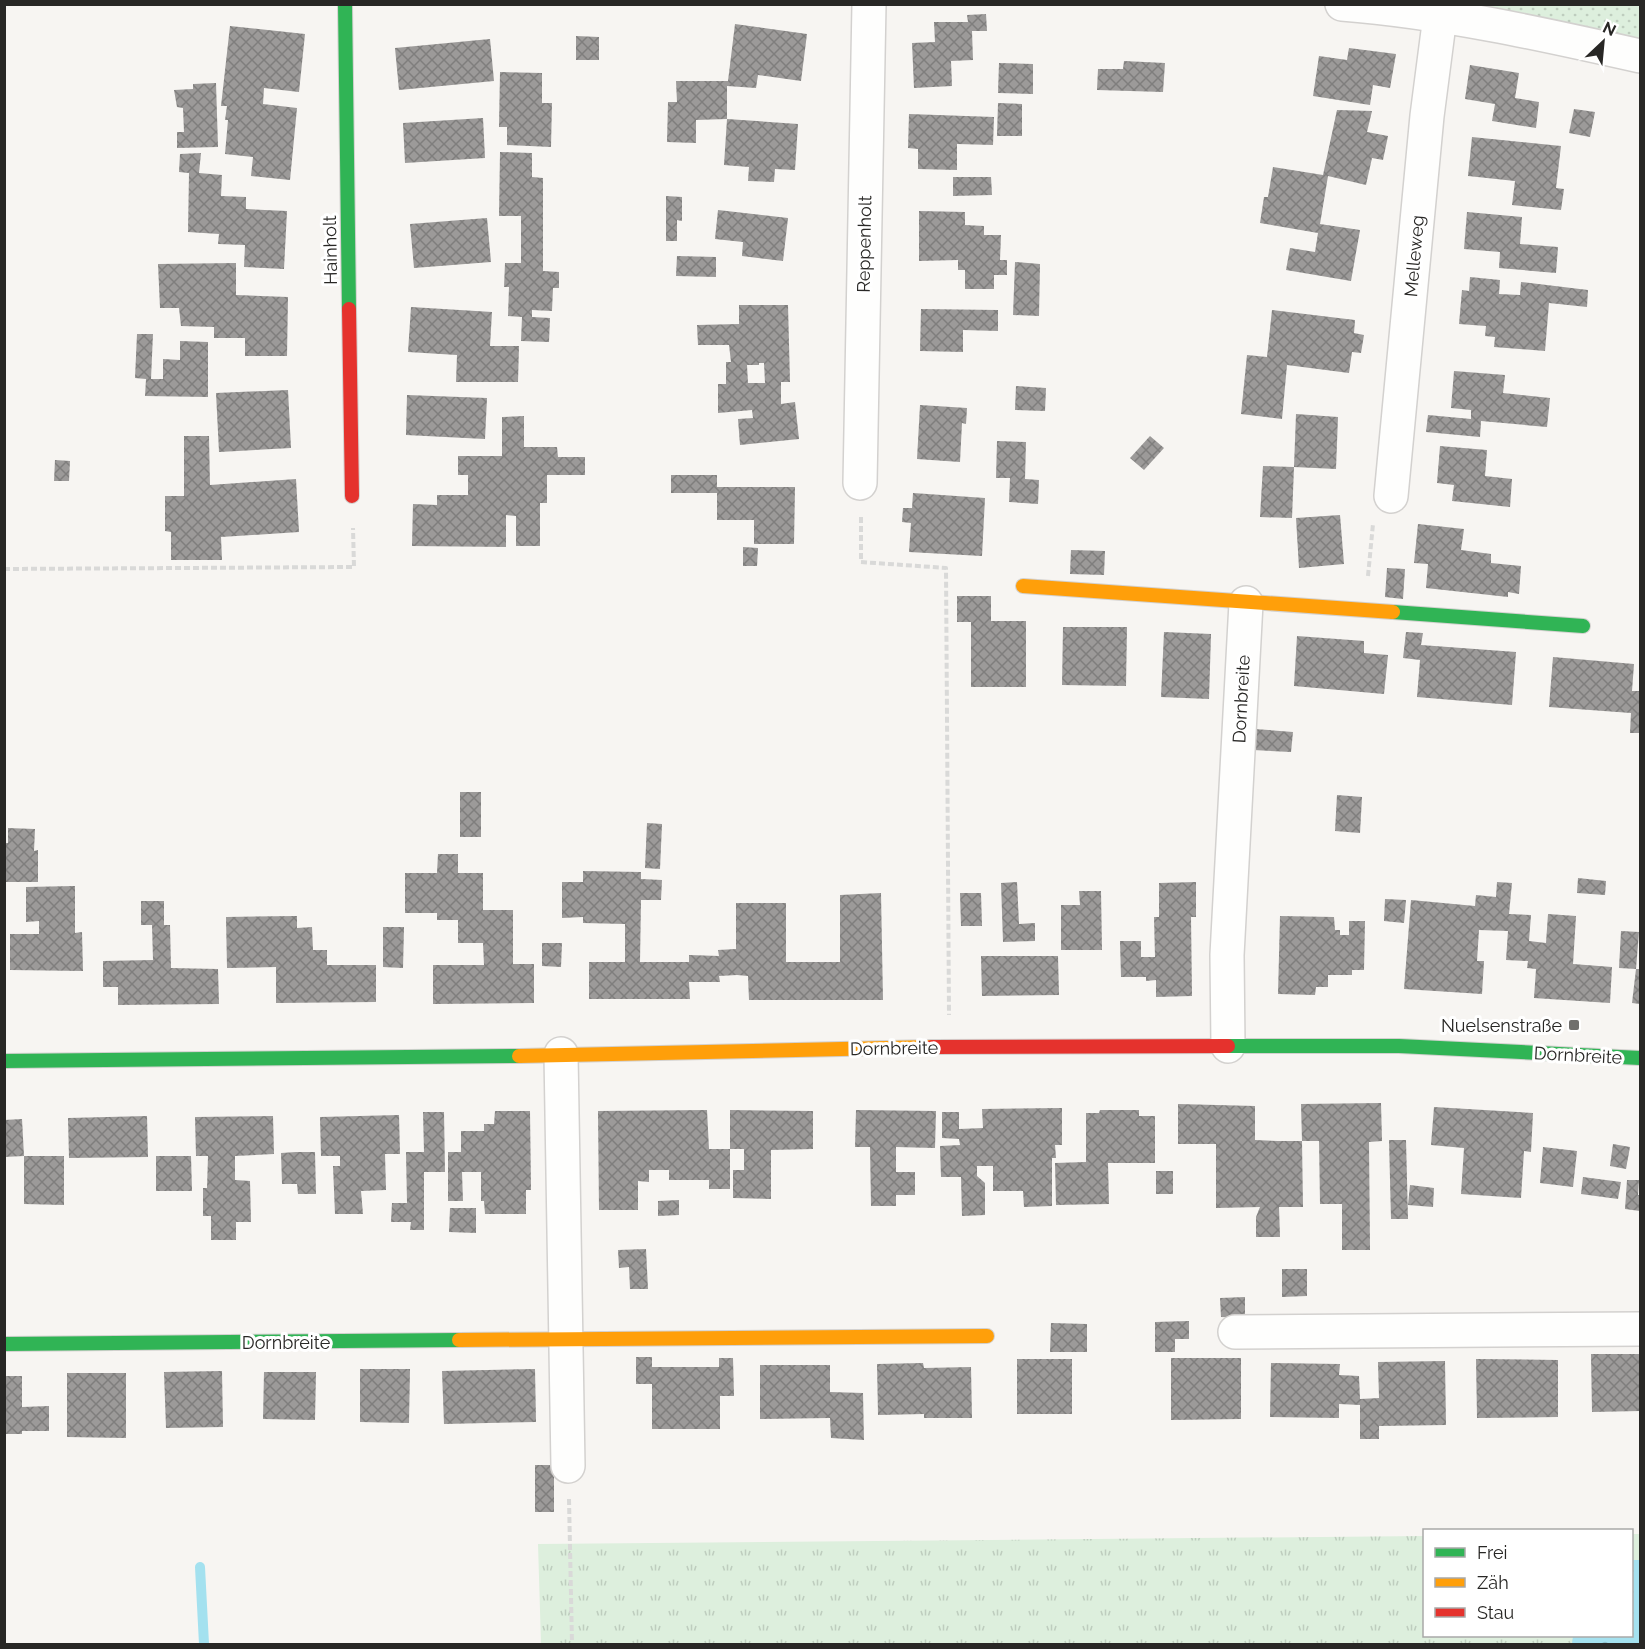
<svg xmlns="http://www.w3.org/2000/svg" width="1645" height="1649" font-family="Raleway,sans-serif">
<defs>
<pattern id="grass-tufts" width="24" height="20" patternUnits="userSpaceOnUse" patternTransform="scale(1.5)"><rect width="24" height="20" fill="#ddefdd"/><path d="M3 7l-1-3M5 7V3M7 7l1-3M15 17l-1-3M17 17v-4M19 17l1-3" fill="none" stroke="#becdbe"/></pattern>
<pattern id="park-dots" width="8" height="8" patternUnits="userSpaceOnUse" patternTransform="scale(1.5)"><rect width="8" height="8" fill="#ddefdd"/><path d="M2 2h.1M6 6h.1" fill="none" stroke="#becdbe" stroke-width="1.8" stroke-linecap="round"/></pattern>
<pattern id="water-ripples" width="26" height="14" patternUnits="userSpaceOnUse" patternTransform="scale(1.5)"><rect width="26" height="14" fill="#a4e1ef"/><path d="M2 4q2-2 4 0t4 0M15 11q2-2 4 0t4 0" fill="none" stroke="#8dc1cd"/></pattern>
<pattern id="building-cross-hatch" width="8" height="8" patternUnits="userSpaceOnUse" patternTransform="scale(1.5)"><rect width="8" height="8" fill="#9c9a99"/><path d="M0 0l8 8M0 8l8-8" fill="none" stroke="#7f7e7d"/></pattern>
</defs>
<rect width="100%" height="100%" fill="#f7f5f2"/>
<path fill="url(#grass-tufts)" d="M1632 1534H1640V1644H541L538 1544 1424 1536V1636H1632Z"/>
<path fill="url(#park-dots)" d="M1459 5H1640V40L1589 27Z"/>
<path fill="url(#water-ripples)" d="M1632 1560H1640V1644H1572L1573 1636H1632Z"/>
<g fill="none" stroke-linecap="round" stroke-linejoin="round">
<path stroke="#a4e1ef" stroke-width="10" d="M200 1567 204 1644"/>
</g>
<g fill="url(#building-cross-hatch)" fill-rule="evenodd">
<path d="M986 14 987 31H972L973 60 951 61 952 86 914 88 912 43 935 42 934 22H968L967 15Z"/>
<path d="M735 24 807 34 801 81 758 75 756 88 727 86V119L798 124 795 170 775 169 774 182 748 181 749 167 724 165 727 119 696 120V143L667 142 668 102H677L676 81H728Z"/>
<path d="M230 26 305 34 299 92 264 88 263 104 297 108 290 180 251 176 253 157 225 154 228 120H225L227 106H221Z"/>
<path d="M576 36 599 37V60H576Z"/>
<path d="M490 39 494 81 399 90 395 48Z"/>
<path d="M1349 48 1396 54 1390 88 1373 85 1370 105 1313 96 1319 56 1347 60Z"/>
<path d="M1124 61 1165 63 1163 92 1097 90 1098 69H1123Z"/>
<path d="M999 63 1033 64V94L998 93Z"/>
<path d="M1470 65 1519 73 1515 98 1539 102 1536 128 1492 121 1495 104 1465 99Z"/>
<path d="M500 72 542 73V103H552L551 147 507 145V127H499Z"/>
<path d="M216 83 218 147 177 148V132H184L183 108 177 107 174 90 193 89V84Z"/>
<path d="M998 103 1022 104V136H997Z"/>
<path d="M1574 109 1595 112 1590 137 1569 133Z"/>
<path d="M1337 110 1372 111 1367 132 1388 136 1383 160 1372 158 1366 185 1328 176 1320 224 1360 230 1351 281 1286 270 1290 248 1315 252 1318 233 1260 223 1264 197H1268L1273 167 1323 175Z"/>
<path d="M909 114 994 117 993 145 957 144V170L918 169V149L908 148Z"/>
<path d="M483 118 485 158 405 163 403 123Z"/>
<path d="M1472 137 1561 146 1556 188 1564 189 1561 210 1512 205 1515 181 1468 176Z"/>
<path d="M500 152 532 153V177L543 178V271L559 272V288H553L552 311 532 310V317L550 318 549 342 521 341 522 317 508 316 509 287H504L505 263H521V216H499Z"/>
<path d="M201 153 199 173 222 175 221 196 246 197V209L287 211 284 269 244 267 245 245 218 244 219 234 188 232 189 173 179 172 180 154Z"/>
<path d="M953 177H991L992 195 953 196Z"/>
<path d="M666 196 682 197V221L677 220V241H666Z"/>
<path d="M718 210 788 218 783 261 742 256 743 242 715 239Z"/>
<path d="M919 211 965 212V225L984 226V235H1001L1000 260H1007V275H994V289H965V270H958V260L919 261Z"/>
<path d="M1467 212 1522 217 1520 244 1558 247 1556 273 1499 268 1500 252 1464 249Z"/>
<path d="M487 218 491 262 414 268 410 224Z"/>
<path d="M677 256 716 257V277L676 276Z"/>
<path d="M1015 262 1040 264 1039 316 1013 315Z"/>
<path d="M236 263V295L288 297 287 356H245V338H214V327L181 326 179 308H160L158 264Z"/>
<path d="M1470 277 1500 280 1499 294 1520 295 1521 282 1588 290 1587 307 1549 303 1545 351 1494 347 1495 337 1485 336 1486 326 1459 324 1462 290 1469 291Z"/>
<path d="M739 305H788L790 382H781V404L795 402 799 439 740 445 738 419 753 418 752 410 718 413V384H726V362H731L729 345H698L697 325 739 324ZM759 363H764L765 383H748L747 365H759Z"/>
<path d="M411 307 492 312 490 346H519L518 382H456L457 355 408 352Z"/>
<path d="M921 309 998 310V331L963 330V352L920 351Z"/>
<path d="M1272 310 1355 320 1354 333 1364 335 1361 353 1352 352 1349 373 1287 365 1282 419 1241 414 1247 355 1267 357Z"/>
<path d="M137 334H153L151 379H163V359L180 360V341L208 342V397L145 396 146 379 135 378Z"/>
<path d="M1454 371 1505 375 1503 393 1550 398 1547 427 1481 421 1480 437 1426 432 1428 415 1471 419V410L1451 408Z"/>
<path d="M1016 386 1046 388 1045 411 1015 410Z"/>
<path d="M288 390 291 448 219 452 216 393Z"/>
<path d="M407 395 487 398 485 439 406 435Z"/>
<path d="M920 405 967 408 966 424 962 423 960 462 917 459Z"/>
<path d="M1296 414 1338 417 1336 469 1294 467Z"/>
<path d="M524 416V447H557L558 457H585V475H547V503H540V546H516V516L506 515V547L412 546 413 504 437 505V495H468V475H458V456H502V417Z"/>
<path d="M184 436H209L210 485 296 479 299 532 221 537 222 560H171V532L165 531V496H184Z"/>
<path d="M1150 436 1164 448 1144 470 1130 458Z"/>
<path d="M997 441 1026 442 1025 479 1039 480 1038 504 1009 502 1010 478H996Z"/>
<path d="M1440 446 1487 450 1485 476 1512 479 1510 507 1452 501 1454 485 1437 483Z"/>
<path d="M55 460 70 461 69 481H54Z"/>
<path d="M1263 466 1294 467 1292 518 1260 517Z"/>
<path d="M671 475H717V487H795L794 544H754V520H717V493H671Z"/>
<path d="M913 493 985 498 982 556 909 552 911 523 902 522 903 508H912Z"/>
<path d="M1340 515 1344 564 1299 568 1296 518Z"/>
<path d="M1418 524 1464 529 1461 550 1491 554V563L1521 566 1519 594 1508 592V597L1426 588 1428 564 1414 563Z"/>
<path d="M743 547 758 548 757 566H743Z"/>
<path d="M1071 550 1105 551 1104 575 1070 574Z"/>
<path d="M1387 568 1405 569 1403 599 1385 597Z"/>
<path d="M957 596H991V621H1026V687H971V622H957Z"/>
<path d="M1063 627H1127L1126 686 1062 685Z"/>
<path d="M1164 632 1211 634 1209 699 1161 697Z"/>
<path d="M1406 632 1423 633 1421 645 1516 652 1512 705 1417 697 1420 660 1403 658Z"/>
<path d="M1297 636 1364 641V653L1388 655 1384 694 1294 686Z"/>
<path d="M1553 657 1634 664 1632 691H1640V733H1630L1631 713 1549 707Z"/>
<path d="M1255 729 1293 732 1291 752 1253 750Z"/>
<rect x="460" y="792" width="21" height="45"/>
<path d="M1337 795 1362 797 1360 833 1335 831Z"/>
<path d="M647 823 662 824 660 869 645 868Z"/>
<path d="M8 828 35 829 34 851 38 850V882H4V843H8Z"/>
<path d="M438 854H458V873H483V910H513V964H534V1003L433 1004V965H484L483 943H458V920H437V913H405V873H437Z"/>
<path d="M583 871 641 872V879L662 880 661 900H641L640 962H689V955L719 956 718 950 736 949V903H786V962H840V895L881 893 883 1000H749L748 976 737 975 719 976 720 982H689L690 999H589V962H625V924L583 923V917L562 918V882H583Z"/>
<path d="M1578 878 1606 881 1605 895 1577 893Z"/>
<path d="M1017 882 1019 924 1035 923V941L1003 942 1001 883Z"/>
<path d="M1196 882V917H1191L1192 996 1156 997V980L1146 981V977H1121L1120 941H1141V957H1155L1154 917H1159V883Z"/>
<path d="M1497 882 1512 883 1509 914 1531 915 1529 941 1546 943 1548 914 1576 916 1573 964 1612 967 1610 1003 1534 998 1536 969 1527 968 1528 961 1506 960 1508 931 1479 930 1477 961H1484L1482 994 1404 989 1411 900 1475 906 1476 895 1496 897Z"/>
<path d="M75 886V933L82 932 83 971 10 970V934H39V921L26 922V887Z"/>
<path d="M1079 891H1101L1102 950H1061V905H1080Z"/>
<path d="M960 893H981L982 926H961Z"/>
<path d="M1385 899 1406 900 1404 923 1384 921Z"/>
<path d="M141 901H164V925H170L171 968 218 969 219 1004 118 1005V987H103V961L153 960 152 925H141Z"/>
<path d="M297 916V928L312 927 313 950H327V965H376V1002L276 1003V967L227 968 226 917Z"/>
<path d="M1280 916 1334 917 1335 930H1340V935H1349V921H1365L1364 970H1352V975H1328V987H1316L1315 995 1278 994Z"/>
<path d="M383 927H404L403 968 383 967Z"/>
<path d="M1621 931 1639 932 1636 969 1619 968Z"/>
<path d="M542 943H562L561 967 542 966Z"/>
<path d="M981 956H1058L1059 995 982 996Z"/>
<path d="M1636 969H1640V1004L1632 1003Z"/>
<path d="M1381 1103 1382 1141 1369 1142 1370 1250H1342V1204H1320L1319 1141H1302L1303 1207H1279L1280 1237H1256V1217L1260 1207 1216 1208V1144H1178V1104L1255 1106V1140L1278 1141H1302L1301 1104Z"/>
<path d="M1434 1107 1533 1113 1531 1152 1524 1151 1521 1198 1461 1194 1464 1148 1431 1145Z"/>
<path d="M1062 1108V1145H1055L1056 1158H1052V1206L1024 1207 1023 1191H993V1166H977V1176L985 1183V1215L962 1216 961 1177H941L940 1146 960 1145 959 1139 942 1138V1112H959V1129L983 1128 982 1109Z"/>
<path d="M707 1110 709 1149H730V1189H709V1180H669V1170H649V1182L638 1181V1210H599L598 1111Z"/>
<path d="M730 1110 813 1111V1149L771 1150V1199L733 1198V1170H744V1149H730Z"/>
<path d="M856 1110 936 1111 935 1148 896 1147V1172H915V1195H896V1206H871L870 1147H855Z"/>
<path d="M1100 1110H1139V1116H1155V1163H1108L1109 1204 1056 1205 1055 1163 1086 1162V1113H1099Z"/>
<path d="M495 1111H530L531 1190H526V1214H485L484 1201H481V1172H462L463 1201H448V1152H461V1131H484V1124H494Z"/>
<path d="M423 1112H444L445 1172H424V1230H410L411 1222H391L392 1203H407L406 1152H424Z"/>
<path d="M399 1115 400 1154H385L386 1190 361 1191 363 1214H335L333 1166H340V1156H321L320 1117Z"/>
<path d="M147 1116 148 1157 69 1158 68 1118Z"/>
<path d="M273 1116 274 1154 235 1156V1180L250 1181 251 1222H236V1240H211V1216H203V1188H207L208 1156H196L195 1117Z"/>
<path d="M22 1119 24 1156 4 1157V1120Z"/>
<path d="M1389 1140H1406L1408 1219H1391Z"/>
<path d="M1613 1144 1630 1147 1626 1169 1610 1166Z"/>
<path d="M1543 1147 1577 1151 1573 1187 1540 1183Z"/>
<path d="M296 1152H315L316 1194H298L297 1184H282L281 1153Z"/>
<path d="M24 1156H64V1205L24 1204Z"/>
<path d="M156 1156H191L192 1191H156Z"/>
<rect x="1156" y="1171" width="17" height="23"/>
<path d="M1583 1177 1621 1182 1618 1199 1581 1194Z"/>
<path d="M1627 1180H1639L1638 1195H1640V1211L1625 1209Z"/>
<path d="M1410 1185 1434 1188 1433 1207 1408 1205Z"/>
<path d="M679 1200V1215L658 1216V1201Z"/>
<path d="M450 1208H476V1233L449 1232Z"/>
<path d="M646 1249 648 1289H630L629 1267 619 1268 618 1250Z"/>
<path d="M1282 1269H1307V1296L1282 1297Z"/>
<path d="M1245 1297V1318L1221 1317 1220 1298Z"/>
<path d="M1189 1321V1339H1175V1352H1155V1322Z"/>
<path d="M1051 1323 1087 1324V1352H1050Z"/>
<path d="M1591 1354H1640V1411L1592 1412Z"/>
<path d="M636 1357H652V1367H719V1358H733L734 1396H720V1429H652V1384H636Z"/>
<path d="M1171 1358H1241V1419L1171 1420Z"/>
<rect x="1017" y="1359" width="55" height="55"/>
<path d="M1476 1359 1558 1360V1417L1477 1418Z"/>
<path d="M1445 1361 1446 1425 1379 1426V1439H1360V1405L1339 1404V1418L1270 1417 1271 1363 1340 1364 1339 1375 1359 1376 1360 1399 1379 1398 1378 1362Z"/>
<path d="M923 1363 924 1368 971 1367 972 1418H924V1414L878 1415 877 1364Z"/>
<path d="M760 1365H830V1392L863 1393 864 1440 831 1438 830 1418 760 1419Z"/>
<path d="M360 1369H410L409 1423 360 1422Z"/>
<path d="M535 1369 536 1422 444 1424 442 1371Z"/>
<path d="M222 1371 223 1427 166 1428 164 1372Z"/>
<path d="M264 1372H316L315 1420 263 1419Z"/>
<path d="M67 1373H126V1438L67 1437Z"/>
<path d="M4 1376H22V1407L49 1406V1431H22V1434H4Z"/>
<rect x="535" y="1465" width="19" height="47"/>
</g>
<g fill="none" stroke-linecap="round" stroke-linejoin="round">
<defs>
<g id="street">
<path d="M1342 4C1443 12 1542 34 1640 56"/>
<path d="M860 483 869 4"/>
<path d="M1391 496 1427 116 1440 16"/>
<path d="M1228 1046 1227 955 1246 603"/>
<path d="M561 1054 568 1466"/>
<path d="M1235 1332 1640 1329"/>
</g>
<g id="fast">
<path d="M345 4 349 309"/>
<path d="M1393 612 1583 626"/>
<path d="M1228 1046H1399L1640 1058"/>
<path d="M4 1061 519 1056"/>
<path d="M4 1344 459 1340"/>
</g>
<g id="slow">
<path d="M1023 586 1393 612"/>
<path d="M519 1056 932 1047"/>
<path d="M459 1340 987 1336"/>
</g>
<g id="jam">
<path d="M349 309 352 496"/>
<path d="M932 1047 1228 1046"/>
</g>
</defs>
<use href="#street" stroke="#d3d1cf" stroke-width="36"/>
<use href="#fast" stroke="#d3d1cf" stroke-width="16"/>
<use href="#slow" stroke="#d3d1cf" stroke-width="16"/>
<use href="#jam" stroke="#d3d1cf" stroke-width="16"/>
<g stroke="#d9d9d8" stroke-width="4" stroke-dasharray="6 3" stroke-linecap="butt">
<path d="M861 517V562L946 568 949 1015"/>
<path d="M4 569 354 567 353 528"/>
<path d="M1368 576 1373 524"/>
<path d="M569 1499 572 1644"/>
</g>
<use href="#street" stroke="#fefefd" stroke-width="33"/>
<use href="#fast" stroke="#30b455" stroke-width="14"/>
<use href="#slow" stroke="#ff9f0a" stroke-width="14"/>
<use href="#jam" stroke="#e5322d" stroke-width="14"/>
</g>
<rect fill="#706f6d" stroke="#fff" stroke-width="2" x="1568" y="1019" width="12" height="12" rx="3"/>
<g text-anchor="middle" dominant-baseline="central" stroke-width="6" stroke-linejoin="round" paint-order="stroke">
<g font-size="18" fill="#282725" stroke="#fff">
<text transform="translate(864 244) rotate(-89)">Reppenholt</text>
<text transform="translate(330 250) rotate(-91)">Hainholt</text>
<text transform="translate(1414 256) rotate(-85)">Melleweg</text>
<text transform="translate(1241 699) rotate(-87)">Dornbreite</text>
<text transform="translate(894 1048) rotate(-1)">Dornbreite</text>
<text transform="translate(1578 1055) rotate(3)">Dornbreite</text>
<text x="286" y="1342">Dornbreite</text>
</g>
<g font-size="18" fill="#282725" stroke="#fff" text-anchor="end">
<text x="1562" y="1025">Nuelsenstraße</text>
</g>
</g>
<rect width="1645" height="1649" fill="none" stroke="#282725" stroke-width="12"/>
<rect x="1423" y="1529" width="210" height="108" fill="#ffffff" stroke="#a9a9a8" stroke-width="1.5"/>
<rect x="1435" y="1548" width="30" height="9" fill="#30b455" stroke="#a9a9a8" stroke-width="1.5"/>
<text x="1477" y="1559" font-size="18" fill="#282725">Frei</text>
<rect x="1435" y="1578" width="30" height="9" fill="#ff9f0a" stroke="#a9a9a8" stroke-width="1.5"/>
<text x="1477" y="1589" font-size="18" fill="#282725">Zäh</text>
<rect x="1435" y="1608" width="30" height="9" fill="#e5322d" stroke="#a9a9a8" stroke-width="1.5"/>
<text x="1477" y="1619" font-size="18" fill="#282725">Stau</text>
<g transform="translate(1603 42) rotate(26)" stroke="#ffffff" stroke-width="4.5" paint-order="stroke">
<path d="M0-4.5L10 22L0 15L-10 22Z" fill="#282725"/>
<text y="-9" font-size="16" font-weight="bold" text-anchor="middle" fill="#282725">N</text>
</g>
</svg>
